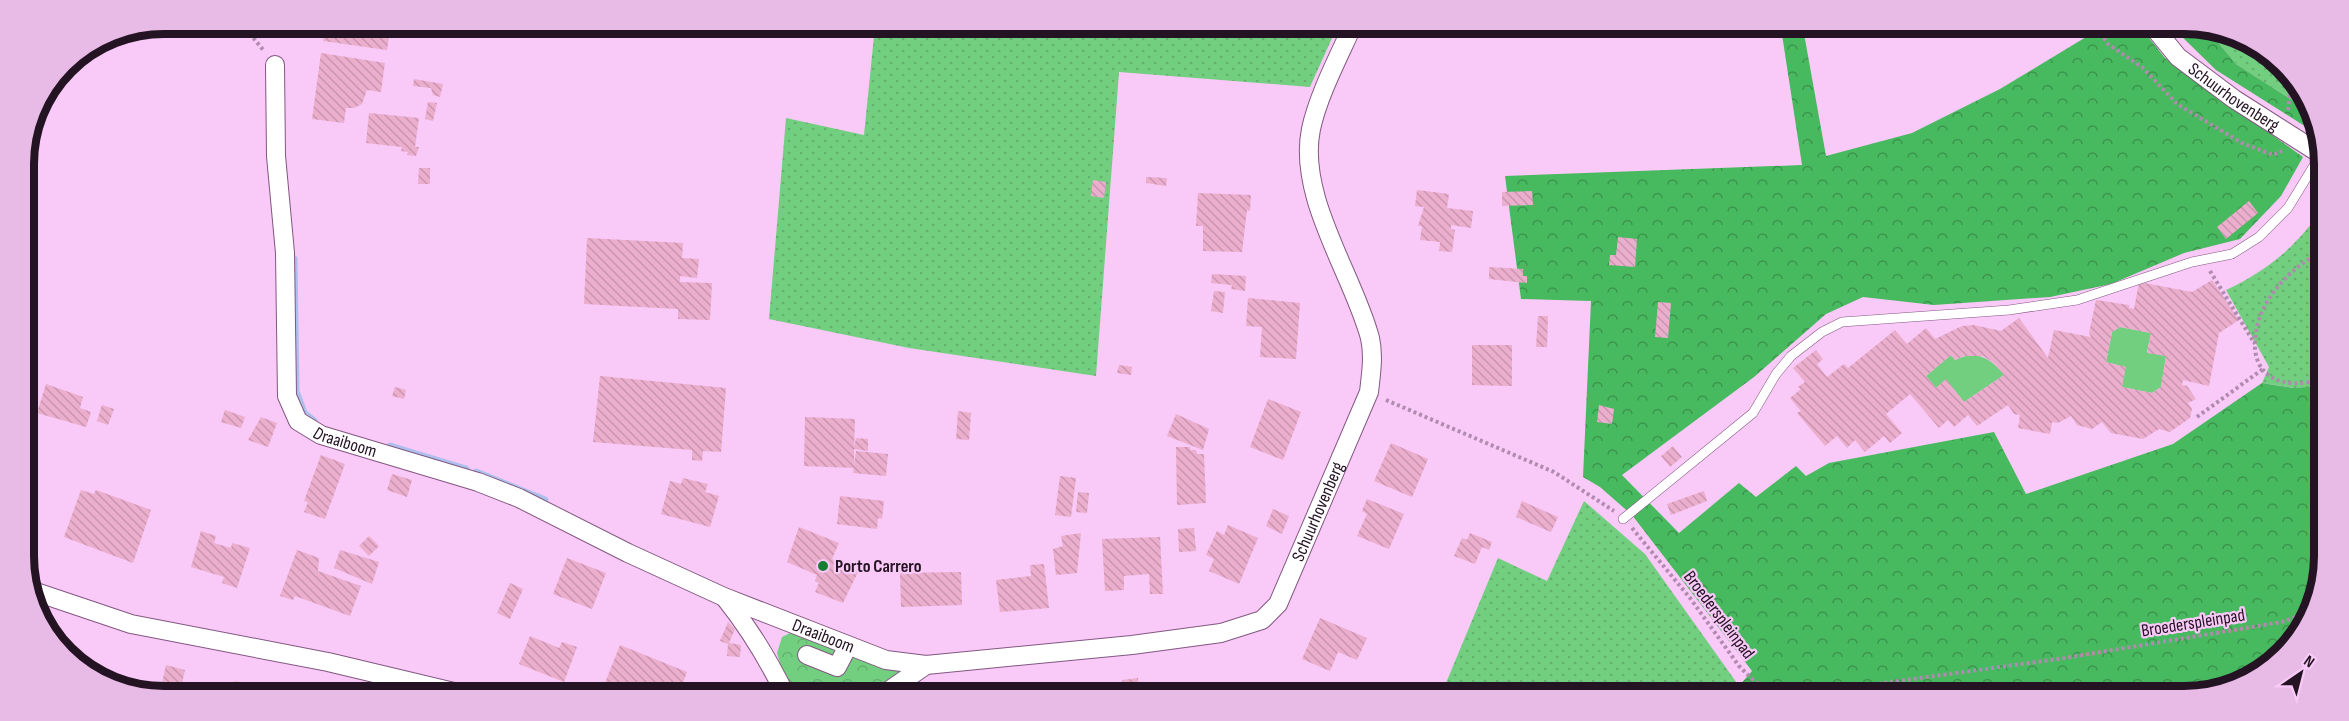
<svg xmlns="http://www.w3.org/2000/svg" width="2349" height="721" font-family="'Sofia Sans Condensed',sans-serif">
<defs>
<pattern id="grass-dots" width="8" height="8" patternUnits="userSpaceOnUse" patternTransform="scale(1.5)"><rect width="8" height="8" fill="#73cf80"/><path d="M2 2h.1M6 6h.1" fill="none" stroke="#63b16e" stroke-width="1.8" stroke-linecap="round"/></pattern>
<pattern id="forest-crowns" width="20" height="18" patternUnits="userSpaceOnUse" patternTransform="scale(1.5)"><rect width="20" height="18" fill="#47b95e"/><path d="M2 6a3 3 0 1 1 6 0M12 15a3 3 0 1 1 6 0" fill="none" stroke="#3b954d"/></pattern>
<pattern id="park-crowns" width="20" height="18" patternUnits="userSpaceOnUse" patternTransform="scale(1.5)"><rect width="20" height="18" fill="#73cf80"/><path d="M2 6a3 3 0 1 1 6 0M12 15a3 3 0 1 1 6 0" fill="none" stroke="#63b16e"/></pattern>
<pattern id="building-back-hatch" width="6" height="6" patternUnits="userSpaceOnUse" patternTransform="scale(1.5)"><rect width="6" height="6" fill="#ebaecd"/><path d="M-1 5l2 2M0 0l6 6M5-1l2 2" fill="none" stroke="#c995b0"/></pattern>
</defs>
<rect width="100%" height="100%" fill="#f9c9f7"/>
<g fill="url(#grass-dots)">
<path d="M875 26 1337 27 1310 87 1119 72 1096 376 909 348 769 319 786 118 864 135Z"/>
<path d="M2207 29H2220L2290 72 2309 111 2236 64Z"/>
<path d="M2322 209 2321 386 2294 388 2262 383 2269 367 2226 290C2267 271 2297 246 2322 209Z"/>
<path d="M1584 501 1645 554 1739 686 1740 696 1441 695 1498 558 1547 581Z"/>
</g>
<g fill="url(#forest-crowns)">
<path d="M1781 28H1803L1826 156 1912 133 2000 89 2101 28 2142 29 2165 58 2303 157 2281 196 2240 239 2184 253 2111 284 2050 297 1934 305 1863 297 1826 314 1754 377 1622 475 1679 533 1739 483 1756 497 1796 466 1806 476 1829 463 1994 432 2026 494 2173 444 2262 383 2293 388 2321 386 2320 592 2270 668 2193 697 1740 696 1739 686 1752 671 1632 515 1600 487 1583 477 1591 301 1521 299 1505 176 1802 165Z"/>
<path d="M2174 29H2207L2236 64 2309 111 2322 137 2216 70Z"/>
</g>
<path fill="url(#park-crowns)" d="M792 632 909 667 872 694H789L777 653 782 637Z"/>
<g fill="#73cf80">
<path d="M2120 327 2151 333 2147 352 2166 356 2161 387 2152 393 2122 387 2125 367 2106 362 2112 332Z"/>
<path d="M1951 355 1955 360C1976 349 1991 358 2004 375L1964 402 1946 380 1936 388 1926 376Z"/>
</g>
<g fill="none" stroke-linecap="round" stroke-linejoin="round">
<g stroke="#adbfec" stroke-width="7">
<path d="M294 259 296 391 304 413 314 421"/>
<path d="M390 446 466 469"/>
<path d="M476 472 545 500"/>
</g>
</g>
<g fill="url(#building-back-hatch)" fill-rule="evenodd">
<path d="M325 24 403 25 402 32 390 31 387 50 323 41Z"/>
<path d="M321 53 385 63 381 92 367 90 362 104 354 108H346L344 123 312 119Z"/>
<path d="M414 79 443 84 440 97 433 95 431 88 413 86Z"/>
<path d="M428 102 437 103 433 121 425 119Z"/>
<path d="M369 113 419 118 415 147H419L416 156 407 155 408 152 401 151 402 147 366 143Z"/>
<path d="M419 168H430V184H418Z"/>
<path d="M1146 177 1167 178 1166 186 1146 183Z"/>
<path d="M1093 180 1106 182 1104 198 1091 196Z"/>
<path d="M1417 190 1449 194 1447 208 1473 211 1471 228 1451 225V229L1455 230 1452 252 1439 251 1440 242 1420 240 1422 226H1418L1424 207 1415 206Z"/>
<path d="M1532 191 1533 205 1502 206V192Z"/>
<path d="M1198 193 1251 195 1250 211 1247 210 1242 252 1203 251V226H1196Z"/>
<path d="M2249 201 2258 213 2226 239 2217 227Z"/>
<path d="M1618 237 1637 239 1635 267 1609 265 1610 255H1616Z"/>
<path d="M587 238 683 243 682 258 699 259 697 278 680 276V282L712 283 710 320 678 319V309L584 304Z"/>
<path d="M1489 267 1523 269V276H1527V283L1489 279Z"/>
<path d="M1212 274 1246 276 1245 291 1231 289 1232 285 1211 283Z"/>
<path d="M2212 280 2239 320 2219 333 2209 386 2183 380 2182 385 2187 386 2196 399 2188 403 2192 409 2190 418 2170 432 2159 429 2143 439 2111 433 2102 422 2092 429 2077 425 2071 416 2058 423 2052 422 2050 434 2018 428 2020 415 2014 414 2008 405 1977 426 1968 415 1954 427 1948 420 1939 428 1910 394 1886 414 1902 433 1890 443 1884 436 1865 452 1855 440 1847 448 1837 436 1825 446 1797 413 1801 411 1790 398 1801 389 1798 387 1805 382 1793 368 1816 350 1823 359 1817 364 1827 377 1844 364 1848 368 1895 330 1907 344 1926 328 1935 339 1962 326 1974 325 2001 331 2019 318 2048 358 2054 330 2091 337 2089 333 2096 300 2129 305V308L2134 309 2139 282 2192 292ZM2120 327 2151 333 2147 353 2166 356 2161 387 2152 393 2122 387 2126 367 2106 362 2112 332ZM1951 355 1955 360 1964 356H1983L1994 363 2004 375 1964 402 1946 379 1936 388 1926 376Z"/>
<path d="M1214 291 1225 292 1223 313 1211 311Z"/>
<path d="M1248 298 1300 303 1296 359 1260 357 1262 327 1246 326Z"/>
<path d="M1658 302 1671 303 1668 338 1655 337Z"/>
<path d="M1538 316H1548L1547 347H1536Z"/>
<path d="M1472 345H1512V386L1472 385Z"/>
<path d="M1119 365 1132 367 1131 375 1117 373Z"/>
<path d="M600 376 726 388 721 452 703 451 702 461 692 460V450L593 442Z"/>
<path d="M46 384 83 397 80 408 91 412 86 427 37 413Z"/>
<path d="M395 387 406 390 404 399 392 396Z"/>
<path d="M1268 399 1301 412 1283 460 1250 447Z"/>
<path d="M102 405 114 409 108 425 97 421Z"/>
<path d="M1599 405 1614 409 1612 424 1597 422Z"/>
<path d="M225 410 245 417 241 428 221 422Z"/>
<path d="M958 411 971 413 969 440 956 439Z"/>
<path d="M1176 414 1209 429 1203 450 1167 436Z"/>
<path d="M261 417 277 423 268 447 248 440Z"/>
<path d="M805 417 855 419 854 447 856 438 868 439V451L854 449V468L804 466Z"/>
<path d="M1391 443 1428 459 1412 497 1374 481Z"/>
<path d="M1673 446 1682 457 1670 467 1661 456Z"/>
<path d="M1176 447H1190V450H1196L1197 454H1204L1206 503 1177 505Z"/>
<path d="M856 451 888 454 886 476 853 473Z"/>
<path d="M321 455 345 464 325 519 304 512 308 502 304 501Z"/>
<path d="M392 474 412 480 407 497 387 490Z"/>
<path d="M1060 476 1076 478 1071 517 1055 515Z"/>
<path d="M683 478 708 484 705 492 719 496 710 527 661 514 670 481 681 484Z"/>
<path d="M81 490 94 494 96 490 151 510 133 563 64 537Z"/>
<path d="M1704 491 1707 501 1671 515 1667 504Z"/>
<path d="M1078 492 1089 493 1087 513 1076 512Z"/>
<path d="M26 495 38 499 26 530Z"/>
<path d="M840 496 884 501 882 519 878 518 877 529 837 524Z"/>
<path d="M1367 499 1404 514 1389 549 1357 536 1367 514 1362 511Z"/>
<path d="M1522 501 1558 517 1551 532 1516 517Z"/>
<path d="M1273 509 1289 516 1282 534 1266 526Z"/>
<path d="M1228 525 1258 538 1239 584 1209 571 1214 559 1206 555 1217 531 1224 535Z"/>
<path d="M799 527 839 543 832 559 859 570 843 603 815 592 819 583 815 581 817 575 787 562Z"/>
<path d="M1194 528 1196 551 1179 552 1178 529Z"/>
<path d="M201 531 216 536 214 543 231 548 232 543 250 548 237 588 222 583 224 577 191 567Z"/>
<path d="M1081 533 1077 573 1056 575 1053 549 1063 546 1061 536Z"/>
<path d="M1470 533 1492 542 1489 550 1482 547 1475 564 1454 556 1462 538 1467 540Z"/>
<path d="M369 536 379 546 369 556 359 546Z"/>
<path d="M1160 537 1163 594H1150L1149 574 1124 576V590L1105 591 1102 539Z"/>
<path d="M297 550 319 558 318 571 361 586 350 616 295 596 293 600 280 596Z"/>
<path d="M340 550 379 562 372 584 334 568Z"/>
<path d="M567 558 606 573 592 609 553 594Z"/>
<path d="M1044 564 1049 608 1000 612 996 580 1031 576 1030 565Z"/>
<path d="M961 572 962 605 901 607 900 573Z"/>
<path d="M510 583 523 589 510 619 497 613Z"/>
<path d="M1320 618 1367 638 1357 660 1338 652 1330 671 1302 659Z"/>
<path d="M728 622 735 629 729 643 741 645 740 657 727 656 728 644 720 641Z"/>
<path d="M530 636 559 648 562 642 577 647 564 682 519 664Z"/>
<path d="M620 645 687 672 679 693H601Z"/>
<path d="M166 665 185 670 180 692H160Z"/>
<path d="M1138 678 1139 694H1099V692H1103L1102 684H1123L1122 680Z"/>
<path d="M235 681 259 686 257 693H233Z"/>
<path d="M1240 684 1241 695H1180V689Z"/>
</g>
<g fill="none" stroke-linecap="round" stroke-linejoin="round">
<defs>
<path id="lane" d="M1623 519 1753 413 1776 374 1791 356 1822 332 1842 322 2009 310 2077 300 2192 262 2232 254 2259 237 2288 208 2321 154"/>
<g id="street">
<path id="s1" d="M2155 29 2178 57 2234 99 2322 155"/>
<path id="s2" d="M275 65 276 156 285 253 287 396 298 421 321 435 478 482 519 498 628 553 724 597 886 660 926 665"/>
<path d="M30 590 131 624 328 662 458 693"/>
<path d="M725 598C749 628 768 659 785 694"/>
<path d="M807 655 837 667 848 646"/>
<path id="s3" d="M884 694 926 665 1132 645 1221 633 1262 620 1278 604 1369 392C1371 374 1374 356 1370 338 1353 274 1297 197 1311 129 1318 96 1338 58 1352 27"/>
</g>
</defs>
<use href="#lane" stroke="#825881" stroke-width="10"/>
<use href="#street" stroke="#825881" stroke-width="20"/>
<g stroke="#b18baf" stroke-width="4" stroke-dasharray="3 3" stroke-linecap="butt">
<path d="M242 24 264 51"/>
<path d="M2097 28 2108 44 2143 68 2177 104 2242 143 2273 155 2282 151"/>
<path d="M2288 110 2292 76"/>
<path d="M2210 271 2255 344"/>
<path d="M2321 379C2284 391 2248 378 2256 332 2261 298 2292 266 2322 252"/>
<path d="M1386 400 1554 472 1614 511"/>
<path d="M2197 417 2263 369"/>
<path d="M1632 528 1690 598 1739 666 1754 681 1771 692 1804 694 2065 658 2282 622 2306 613"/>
</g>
<use href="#lane" stroke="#fff" stroke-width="9"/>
<use href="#street" stroke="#fff" stroke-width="18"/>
</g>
<circle fill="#157e32" stroke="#f9c9f7" stroke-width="2" cx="823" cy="566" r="6"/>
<g text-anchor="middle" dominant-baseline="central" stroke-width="4.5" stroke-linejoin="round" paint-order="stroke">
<g font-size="18" fill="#241323" stroke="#f9c9f7">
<text stroke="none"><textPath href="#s1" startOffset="105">Schuurhovenberg</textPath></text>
<text stroke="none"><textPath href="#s2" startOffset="411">Draaiboom</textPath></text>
<text stroke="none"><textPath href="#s3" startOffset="514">Schuurhovenberg</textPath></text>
<text transform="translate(1719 615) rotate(53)">Broederspleinpad</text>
<text transform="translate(2193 623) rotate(-9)">Broederspleinpad</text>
<text stroke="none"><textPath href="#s2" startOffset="928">Draaiboom</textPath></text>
</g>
<g font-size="18" font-weight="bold" fill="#241323" stroke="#f9c9f7" text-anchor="start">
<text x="835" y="566">Porto Carrero</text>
</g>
</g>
<path d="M0 0H2349V721H0ZM164 34H2184A130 130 0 0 1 2314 164V556A130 130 0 0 1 2184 686H164A130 130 0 0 1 34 556V164A130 130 0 0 1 164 34Z" fill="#e8bae6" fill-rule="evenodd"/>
<path fill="none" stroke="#241323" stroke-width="8" d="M164 34H2184A130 130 0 0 1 2314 164V556A130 130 0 0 1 2184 686H164A130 130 0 0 1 34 556V164A130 130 0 0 1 164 34Z"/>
<g transform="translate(2301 673) rotate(35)" stroke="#f9c9f7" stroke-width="4.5" paint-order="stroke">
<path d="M0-4.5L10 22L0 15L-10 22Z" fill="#241323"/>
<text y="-9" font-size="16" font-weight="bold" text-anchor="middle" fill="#241323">N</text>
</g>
</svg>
